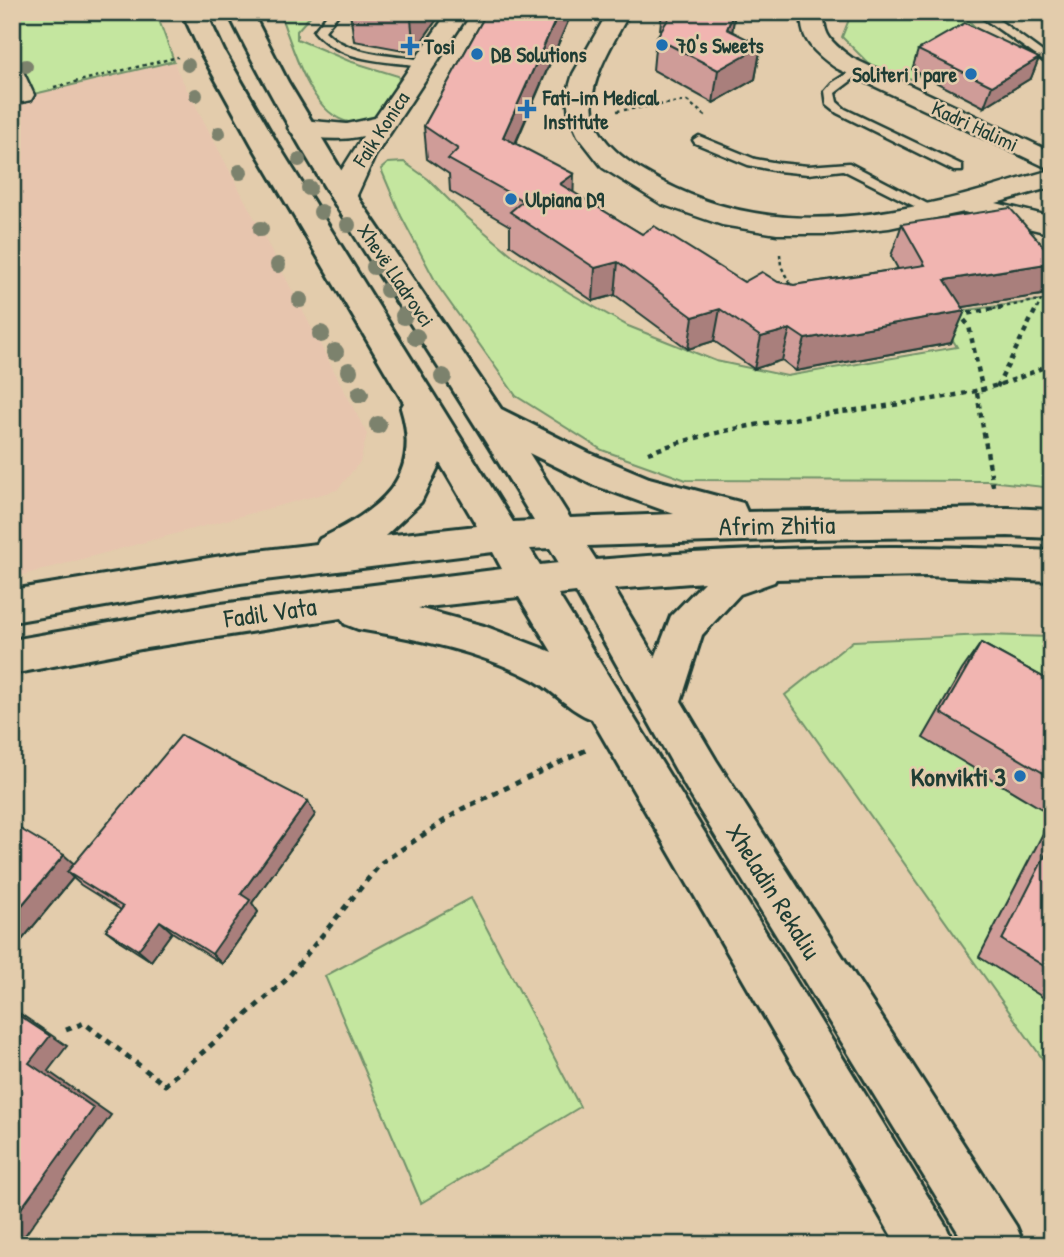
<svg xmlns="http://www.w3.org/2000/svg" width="1064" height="1257" font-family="'Patrick Hand',sans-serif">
<rect width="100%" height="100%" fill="#e3ccac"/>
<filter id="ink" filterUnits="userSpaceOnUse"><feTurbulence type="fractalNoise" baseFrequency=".0143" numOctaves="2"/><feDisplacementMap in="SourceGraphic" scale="14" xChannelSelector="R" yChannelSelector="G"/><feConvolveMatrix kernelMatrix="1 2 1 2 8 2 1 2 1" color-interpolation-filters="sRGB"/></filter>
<g filter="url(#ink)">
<path fill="#e7c5ae" d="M12 12H156L177 70 367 434 360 462 337 490 12 578Z"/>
<g fill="#c4e69f" stroke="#72926a" stroke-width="2">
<path d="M12 12H156L174 61 34 94 12 42Z"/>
<path d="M279 12H314L297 31V39L349 61 398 76 400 84C394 93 388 108 379 116 375 120 366 123 360 123 312 126 294 48 279 12Z"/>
<path d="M852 12H960L990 42 911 79 869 64 842 37Z"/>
<path d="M404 162 428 179 462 213 518 260 570 293 628 326 716 361 787 376 957 347 937 314 1044 300 1052 304V488L989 481 686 480 602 450 516 396 438 286 401 216 381 169 388 163Z"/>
<path d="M986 635 1052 637V1072L785 695 853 641Z"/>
<path d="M471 898 580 1107 421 1203 325 976Z"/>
</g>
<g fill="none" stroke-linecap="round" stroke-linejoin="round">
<defs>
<g id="service">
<path d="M329 12H340L325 31C349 56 391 55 423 60L429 63 423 66C386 61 339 62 314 31Z"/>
<path d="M980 12H996L992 15 1052 59V67L980 16Z"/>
<path d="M854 69 864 71 835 93 837 102 845 109 962 165V171H954L837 113 827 105 825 91 832 83Z"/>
<path d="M699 136 755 159 778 163 808 166 849 163 941 211 940 214H930L843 170 808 174 778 171 748 165 695 143 693 140Z"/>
</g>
<g id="minor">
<path d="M448 12H470L375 156 353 204 344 206 335 204 331 198 339 174 363 136C341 141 315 139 292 133L288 128 292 123 301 120 347 124 375 118Z"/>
<path d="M608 12H630C593 79 562 123 645 172 742 230 837 225 944 200 980 192 1016 179 1052 170V187L996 203 1052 217V234L964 212 889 228 832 234H777L722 225 661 204 603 168 578 136 569 116 567 94 573 74Z"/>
<path d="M803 12H825C821 36 835 45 852 58L1052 152V170L836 68C816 54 797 38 803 12Z"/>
<path d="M12 63 20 65 34 95 31 100 22 102 12 98Z"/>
</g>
<path id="secondary" d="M182 12H206L224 51 278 145 513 522 534 521C433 350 315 190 228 12H252L288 82 358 198 501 409 589 453 649 478 743 503 747 512 1008 508 1052 510V538L1008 536 801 539 587 546 596 560C748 547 899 543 1052 551V581L926 576 776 579 774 582 740 594 702 635 681 701 716 760 1016 1226 1024 1245H966L686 788 576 592 558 594 946 1226 954 1245H897L592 719C570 711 554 691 534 680 480 651 418 639 358 629L345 624 341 618 146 648 12 674V640L213 605 502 569 493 552 240 583 12 622V590L240 553 317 544 320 539C378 510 423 480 401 408L404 403 252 145 200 51ZM529 453 594 485 674 514 570 518ZM440 463 477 526 385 536 421 502ZM550 548 559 563 540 565 530 549ZM704 582 671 616 655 658 614 589ZM519 597 552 652 484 626 418 608Z"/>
</defs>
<use href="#service" stroke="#1f3d34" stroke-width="5"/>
<use href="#minor" stroke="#1f3d34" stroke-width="5"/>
<use href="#secondary" stroke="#1f3d34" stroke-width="6"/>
<g stroke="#1f3d34" stroke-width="2.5" stroke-dasharray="3.5 3.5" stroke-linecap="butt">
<path d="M932 12 959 19"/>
<path d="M54 87 178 57"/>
<path d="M617 111 687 101 707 117"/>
<path d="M780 254 781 266 792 288"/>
<path d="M993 309 1040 300"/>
<path d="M1037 309 1044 294 1041 287"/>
</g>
<g stroke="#1f3d34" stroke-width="4.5" stroke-dasharray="5 5" stroke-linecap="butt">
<path d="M997 387 1037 307"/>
<path d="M983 392 969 326 960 315 1003 307"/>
<path d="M977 393 993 486"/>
<path d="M648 453C726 424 811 417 893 405 954 396 997 391 1052 363"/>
</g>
<path stroke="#1f3d34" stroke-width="5" stroke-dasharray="6 6" stroke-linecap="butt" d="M66 1030 84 1023 165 1085 285 981 381 863 462 809 586 750"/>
<use href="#service" fill="#e3ccac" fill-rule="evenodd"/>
<use href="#minor" fill="#e3ccac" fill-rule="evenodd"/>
<use href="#secondary" fill="#e3ccac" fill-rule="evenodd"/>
</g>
<g fill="#7c826d">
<circle cx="188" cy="65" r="7"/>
<circle cx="26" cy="66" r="7"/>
<circle cx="196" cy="95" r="7"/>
<circle cx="219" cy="133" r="7"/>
<circle cx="299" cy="160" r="7"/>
<circle cx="240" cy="172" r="8"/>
<circle cx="309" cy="188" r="8"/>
<circle cx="321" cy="212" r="8"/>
<circle cx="348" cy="225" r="8"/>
<circle cx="261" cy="229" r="8"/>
<circle cx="278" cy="265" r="8"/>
<circle cx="374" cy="267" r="8"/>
<circle cx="387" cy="290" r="8"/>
<circle cx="300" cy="300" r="8"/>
<circle cx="404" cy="316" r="9"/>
<circle cx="321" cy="334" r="9"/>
<circle cx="416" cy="337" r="9"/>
<circle cx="335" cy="352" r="9"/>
<circle cx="349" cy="371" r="9"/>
<circle cx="443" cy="377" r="9"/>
<circle cx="360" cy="394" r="9"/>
<circle cx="378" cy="425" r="9"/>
</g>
<g fill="#cf9c98" stroke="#1f3d34" stroke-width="2">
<path d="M350 12H442L414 52 354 41Z"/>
<path d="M487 12H572L516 143 574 193 642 234 744 282H778L794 285 898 269 891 256 902 224 1041 295 963 307 951 343 796 371 782 360 754 369 714 341 688 349 615 295 593 301 510 245V226L450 191 449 174 427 159 424 126Z"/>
<path d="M662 12H735L732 32 761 46 755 79 713 103 653 70 656 38 661 31 660 30Z"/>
<path d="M918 50 1039 58 1031 78 984 107 912 70Z"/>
<path d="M981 643 1052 682V815L923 738 962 670Z"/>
<path d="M315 815 252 903 258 912 222 964 172 932 151 961 120 941 106 930 121 910 81 885 73 878 12 952V824L74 864Z"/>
<path d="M1052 816V1003L979 957Z"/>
</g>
<g fill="#a97f7c" stroke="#1f3d34" stroke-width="2">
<path d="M416 12H442L414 52 411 19Z"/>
<path d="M559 12H572L504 169 503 137Z"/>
<path d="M734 12H735L731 40 727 29Z"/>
<path d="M761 46 755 79 713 103 718 70Z"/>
<path d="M1039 58 1031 78 984 107 992 86Z"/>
<path d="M574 174 573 207 560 184Z"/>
<path d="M618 262 615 295 593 301 595 268Z"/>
<path d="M1052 263V273L1041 295 932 312 945 280Z"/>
<path d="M720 309 714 341 688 349 693 317Z"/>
<path d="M965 311 951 343 796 371 805 339Z"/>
<path d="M790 329 782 360 754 369 761 337Z"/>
<path d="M308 801 315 815 252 903 258 912 222 964 212 954 241 894Z"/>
<path d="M64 855 80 869 67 872 73 878 12 952V917Z"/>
<path d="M160 921 172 932 151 961 138 950Z"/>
<path d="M12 1008 67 1046 48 1071 111 1115 21 1241 26 1245H12V1221L29 1063Z"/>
</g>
<g fill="#f1b5b1" stroke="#1f3d34" stroke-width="2">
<path d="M368 12H416L411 19Z"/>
<path d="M487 12H559L503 137 574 174 560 184 642 234 654 226 744 282 762 272 778 282 794 285 925 265 902 224 1010 208 1052 256V263L945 280 965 311 805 339 790 329 761 337 720 309 693 317 618 262 595 268 510 212 523 201 448 159 458 149 424 126Z"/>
<path d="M673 12H734L727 29 761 46 718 70 656 38Z"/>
<path d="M965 23 1039 58 992 86 918 50Z"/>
<path d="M981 643 1052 682V778L941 713Z"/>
<path d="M181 735 308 801 241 894 250 900 212 954 160 921 138 950 106 930 123 907 67 872Z"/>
<path d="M12 824 64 855 12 917Z"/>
<path d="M1052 842V971L1002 940Z"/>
<path d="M12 1011 50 1036 29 1063 94 1108 12 1221Z"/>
</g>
</g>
<g fill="#1f6fb2" stroke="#e3ccac" stroke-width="2.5">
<circle cx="662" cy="45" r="7"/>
<path d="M406.5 35.5h7v7h7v7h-7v7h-7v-7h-7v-7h7z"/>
<circle cx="477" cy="54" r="7"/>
<circle cx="971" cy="74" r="7"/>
<path d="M523.5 98.5h7v7h7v7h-7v7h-7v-7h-7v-7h7z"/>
<circle cx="511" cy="199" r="7"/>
<circle cx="1020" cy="776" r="7"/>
</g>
<g text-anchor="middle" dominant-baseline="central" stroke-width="5" stroke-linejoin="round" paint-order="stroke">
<g font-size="21" font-weight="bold" fill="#1f3d34" stroke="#e3ccac" text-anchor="start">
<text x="676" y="45">70's Sweets</text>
<text x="424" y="46">Tosi</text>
<text x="491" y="54">DB Solutions</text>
<text x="957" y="74" text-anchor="end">Soliteri i pare</text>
<text x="543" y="97">Fati-im Medical<tspan x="543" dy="24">Institute</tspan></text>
<text x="525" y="199">Ulpiana D9</text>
</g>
<g font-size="21" fill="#1f3d34" stroke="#e3ccac">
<text transform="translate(975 126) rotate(25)">Kadri Halimi</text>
<text transform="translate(381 129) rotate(-57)">Faik Konica</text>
<text transform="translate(396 275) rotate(56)">Xhevë Lladrovci</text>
</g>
<g font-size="26" fill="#1f3d34" stroke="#e3ccac">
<text transform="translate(777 525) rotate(-1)">Afrim Zhitia</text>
<text transform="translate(270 612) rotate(-8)">Fadil Vata</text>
<text transform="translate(774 891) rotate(58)">Xheladin Rekaliu</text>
</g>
<g font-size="26" font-weight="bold" fill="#1f3d34" stroke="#e3ccac" text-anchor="end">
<text x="1006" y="776">Konvikti 3</text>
</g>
</g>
<rect width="1064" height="1257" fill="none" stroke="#e3ccac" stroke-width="42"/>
<rect x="21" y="21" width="1022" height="1215" fill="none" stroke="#1f3d34" stroke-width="2.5" filter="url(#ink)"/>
</svg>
